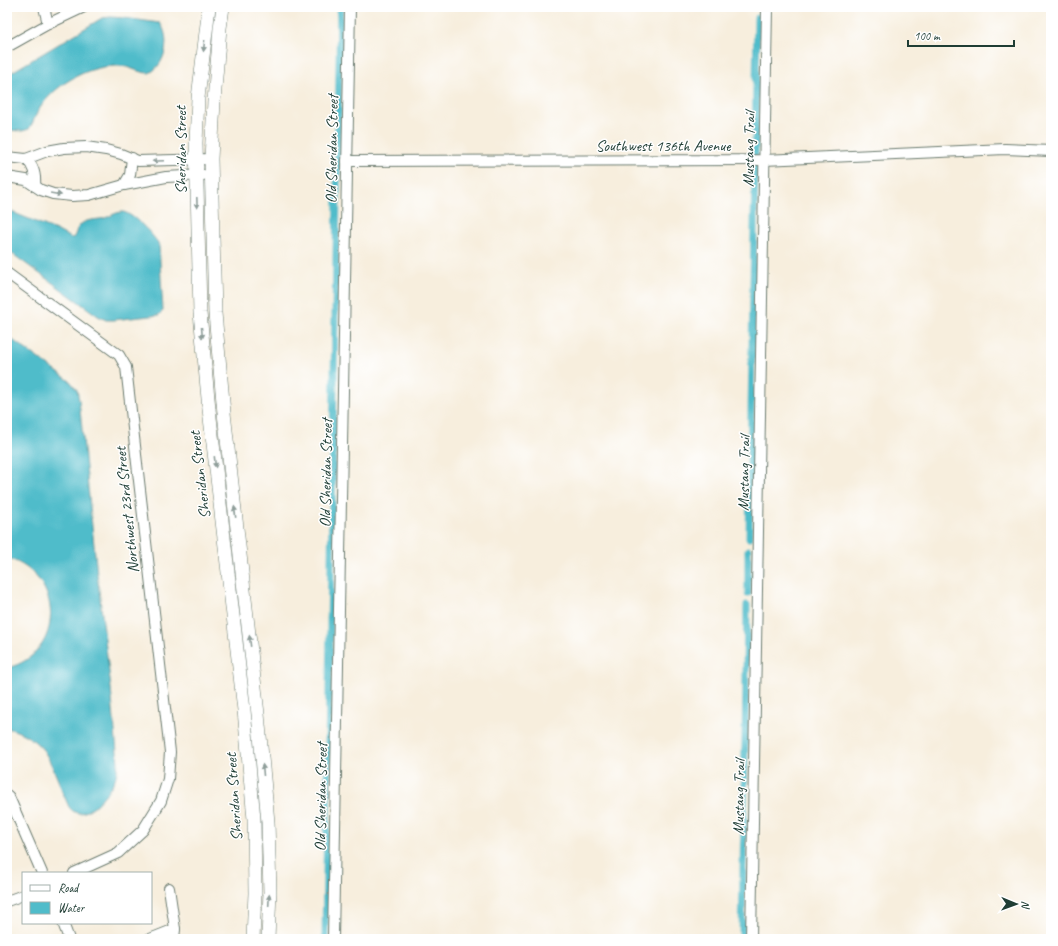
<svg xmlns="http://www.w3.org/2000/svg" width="1058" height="946" font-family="Caveat,sans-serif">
<rect width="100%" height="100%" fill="#fff"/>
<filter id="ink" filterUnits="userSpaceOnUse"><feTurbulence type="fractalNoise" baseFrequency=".025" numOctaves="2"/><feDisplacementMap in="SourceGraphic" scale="8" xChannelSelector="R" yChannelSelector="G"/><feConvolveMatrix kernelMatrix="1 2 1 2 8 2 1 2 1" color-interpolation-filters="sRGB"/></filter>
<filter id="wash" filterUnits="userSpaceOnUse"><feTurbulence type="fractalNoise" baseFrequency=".012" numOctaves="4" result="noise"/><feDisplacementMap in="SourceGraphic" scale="16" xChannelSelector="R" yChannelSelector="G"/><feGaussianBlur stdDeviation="0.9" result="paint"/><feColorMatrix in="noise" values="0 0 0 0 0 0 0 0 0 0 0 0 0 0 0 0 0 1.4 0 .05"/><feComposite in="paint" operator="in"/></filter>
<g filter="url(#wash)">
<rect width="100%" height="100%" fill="#f7eedd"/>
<g fill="#50bcca" stroke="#387c7f">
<path d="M111 17 124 18 160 23C171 37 166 66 149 73 138 73 130 66 119 66 90 65 59 82 42 105 36 112 34 122 29 129L22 131 7 130V75L102 18Z"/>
<path d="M7 210 56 230 71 238 74 237C76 233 77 227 81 224 87 219 98 220 105 218 111 216 116 212 123 212 132 213 155 236 159 245L163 311 159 315 113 320H106L98 316 7 250Z"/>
<path d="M7 336 70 381 77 390 79 400 97 574 111 688 118 763C117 769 117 774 115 779 109 792 83 827 69 807 61 790 56 772 47 756 40 742 21 731 7 728V668C65 654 65 576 7 558Z"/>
</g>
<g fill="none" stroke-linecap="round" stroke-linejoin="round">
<g stroke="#50bcca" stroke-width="7">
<path d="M755 155 757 18"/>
<path d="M749 538 755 164"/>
<path d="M748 593V550"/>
<path d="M325 939 340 7"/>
<path d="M742 939 747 605"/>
</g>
</g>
</g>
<g filter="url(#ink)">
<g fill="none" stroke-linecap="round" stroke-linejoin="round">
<defs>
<g id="minor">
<path d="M44 7 48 24"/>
<path d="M7 47 48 24 84 7"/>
<path d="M7 157 26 159 47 151 64 148 86 147 106 150 121 154 138 161 211 159"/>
<path d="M26 159C34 166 36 175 35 186"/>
<path d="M347 161 764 160 1005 149 1051 151"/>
<path d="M7 177 26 180 41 190 53 194 72 196 89 195 124 185 166 177 203 175"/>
<path d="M124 185 130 175 132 158"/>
<path d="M7 273 119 355 126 367 170 752 168 779 161 801 143 830 118 853 74 873"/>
<path d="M7 795 9 797 42 873"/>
<path d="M169 888 175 929 174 939"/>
<path d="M7 901 23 895"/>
<path d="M63 923 69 939"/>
<path d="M150 939 175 929"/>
<path d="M333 939 350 7"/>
<path d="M751 939 767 7"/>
</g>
<g id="major">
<path d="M209 7 198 98 196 143 200 313 209 409 244 710 254 819 255 893 253 939"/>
<path d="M223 7 220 28 214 101 211 159 215 313 224 413 258 714 268 822 270 892 268 939"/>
</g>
</defs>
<use href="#minor" stroke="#6b7b6f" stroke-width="12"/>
<use href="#major" stroke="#6b7b6f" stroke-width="14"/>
<use href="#minor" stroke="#fff" stroke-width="10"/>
<use href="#major" stroke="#fff" stroke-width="13"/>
</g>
<defs><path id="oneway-solid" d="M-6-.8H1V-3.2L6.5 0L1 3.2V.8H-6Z"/></defs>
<g fill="#8f9e9a">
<use href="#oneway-solid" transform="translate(204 46) rotate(96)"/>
<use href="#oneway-solid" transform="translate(158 161) rotate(178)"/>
<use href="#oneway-solid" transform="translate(56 194) rotate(10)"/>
<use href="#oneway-solid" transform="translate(197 203) rotate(88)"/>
<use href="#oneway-solid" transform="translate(202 333) rotate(85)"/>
<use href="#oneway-solid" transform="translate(215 462) rotate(83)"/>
<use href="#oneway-solid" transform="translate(235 512) rotate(-97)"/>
<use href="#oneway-solid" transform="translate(250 641) rotate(-97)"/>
<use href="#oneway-solid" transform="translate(263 770) rotate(-95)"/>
<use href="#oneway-solid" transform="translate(269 900) rotate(-87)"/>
</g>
</g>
<g text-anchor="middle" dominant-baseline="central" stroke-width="3" stroke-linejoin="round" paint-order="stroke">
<g font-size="16" fill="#1f3d34" stroke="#fff">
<text x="663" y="146">Southwest 136th Avenue</text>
<text transform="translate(332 149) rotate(-89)">Old Sheridan Street</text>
<text transform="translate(749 149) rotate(-89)">Mustang Trail</text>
<text transform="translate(181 150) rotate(-90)">Sheridan Street</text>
<text transform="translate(326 473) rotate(-89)">Old Sheridan Street</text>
<text transform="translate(744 473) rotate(-89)">Mustang Trail</text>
<text transform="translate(200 475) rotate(-97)">Sheridan Street</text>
<text transform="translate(127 510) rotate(-96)">Northwest 23rd Street</text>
<text transform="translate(234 797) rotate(-94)">Sheridan Street</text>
<text transform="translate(321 797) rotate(-89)">Old Sheridan Street</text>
<text transform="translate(739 797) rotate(-89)">Mustang Trail</text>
</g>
</g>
<rect width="1058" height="946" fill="none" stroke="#fff" stroke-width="24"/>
<rect x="22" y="872" width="130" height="52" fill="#ffffff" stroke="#a5b1ae"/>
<rect x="30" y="885" width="20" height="6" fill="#ffffff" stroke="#a5b1ae"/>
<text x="58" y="892" font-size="12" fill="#1f3d34">Road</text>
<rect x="30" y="902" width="20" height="12" fill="#50bcca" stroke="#a5b1ae"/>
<text x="58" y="912" font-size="12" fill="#1f3d34">Water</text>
<g transform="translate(1016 904) rotate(91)" stroke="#ffffff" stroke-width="3" paint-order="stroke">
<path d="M0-3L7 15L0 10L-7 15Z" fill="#1f3d34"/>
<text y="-6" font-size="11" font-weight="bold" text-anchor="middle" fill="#1f3d34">N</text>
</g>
<path d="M908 40v6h106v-6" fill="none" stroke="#1f3d34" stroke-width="2"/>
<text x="914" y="40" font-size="12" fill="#1f3d34" stroke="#ffffff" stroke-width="3" paint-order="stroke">100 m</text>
</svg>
